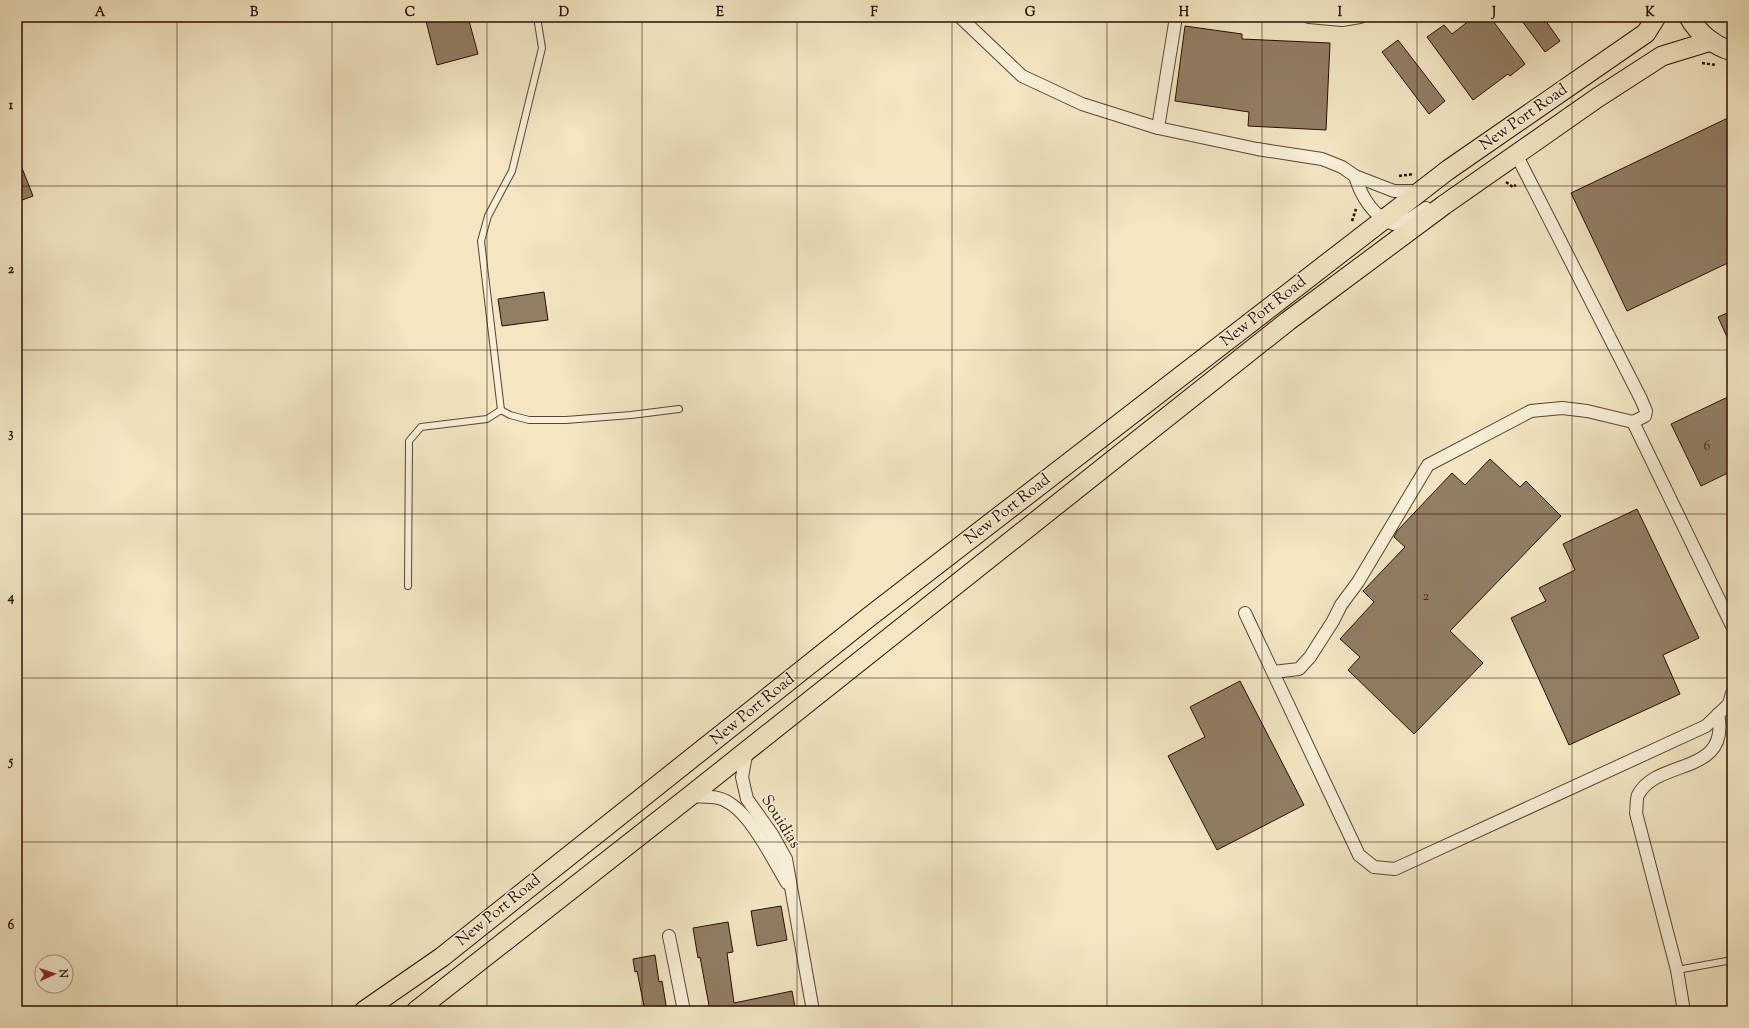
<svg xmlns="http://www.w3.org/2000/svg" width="1749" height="1028" font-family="'Sorts Mill Goudy',serif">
<rect width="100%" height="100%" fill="#f2e6c3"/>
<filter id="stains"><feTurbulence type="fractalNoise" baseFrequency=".005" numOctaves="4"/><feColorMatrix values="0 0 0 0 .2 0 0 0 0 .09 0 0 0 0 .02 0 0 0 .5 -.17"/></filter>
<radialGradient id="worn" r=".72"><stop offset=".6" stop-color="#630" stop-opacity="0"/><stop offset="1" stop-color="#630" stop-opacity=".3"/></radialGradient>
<g fill="#927e65" stroke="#2b0d00">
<path d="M425 17H468L478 54 437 65Z"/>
<path d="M1474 17H1490L1525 64 1510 76 1508 74 1473 100 1427 37 1444 25 1452 34Z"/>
<path d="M1519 17H1543L1560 41 1545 52Z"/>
<path d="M1185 26 1242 34V39L1330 43 1326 130 1248 126 1249 112 1175 101Z"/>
<path d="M1398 40 1445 101 1429 114 1382 52Z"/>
<path d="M1732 116V261L1627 311 1571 193Z"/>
<path d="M17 158H18L33 196 17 202Z"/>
<path d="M544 292 548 320 502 326 498 299Z"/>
<path d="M1732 311V348L1718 317Z"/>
<path d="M1732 395V471L1701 486 1671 424Z"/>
<path d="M1490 459 1520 487 1526 481 1561 516 1450 631 1483 663 1414 734 1348 670 1360 657 1340 639 1374 602 1363 591 1405 547 1394 537 1397 531 1452 473 1465 485Z"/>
<path d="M1637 509 1699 638 1663 655 1680 694 1569 745 1511 618 1546 601 1539 588 1575 570 1563 544Z"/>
<path d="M1240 681 1304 805 1217 850 1168 756 1205 737 1190 707Z"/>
<path d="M781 906 787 940 757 946 751 911Z"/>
<path d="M728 922 733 952 727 953 734 1003 792 991 795 1007 771 1011H710L700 957 698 958 693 928Z"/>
<path d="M655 955 659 982 662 981 667 1011H645L637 971 635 972 633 959Z"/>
</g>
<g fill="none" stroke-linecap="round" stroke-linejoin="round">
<defs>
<g id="service">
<path d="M501 410 481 241 488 216 512 171 542 48 537 17"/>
<path d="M501 410 510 415 529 420H566L631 415 679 409"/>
<path d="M408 586 409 441 421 427 487 419 501 410"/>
<path d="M1677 970 1732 960"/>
</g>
<g id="minor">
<path d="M960 17 1022 76 1082 104 1158 128 1257 149 1322 159 1342 167 1355 176 1394 191H1421"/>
<path d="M1309 17 1342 20 1360 17"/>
<path d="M1158 128 1176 17"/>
<path d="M1355 176C1361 196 1373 216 1393 224L1411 218 1426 208"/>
<path d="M1633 422 1732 626"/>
<path d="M1245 613 1359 855 1374 867 1395 869 1706 726 1729 704 1732 693"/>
<path d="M1273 672 1299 669 1310 657 1333 621 1341 605 1358 582 1428 465 1531 411 1562 408 1587 411 1633 422 1645 416 1646 411 1641 399 1516 154"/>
<path d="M747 750 742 777 747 799 772 834 786 859 813 1011"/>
<path d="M690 796C699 797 709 796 718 798 748 805 772 859 787 883"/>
<path d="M669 936 684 1011"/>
<path d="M1684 1011 1677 970 1636 813C1637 808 1636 800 1638 795 1657 758 1731 776 1718 714"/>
</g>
<g id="primary">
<path d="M1689 17C1698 33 1714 46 1732 51"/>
<path d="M364 1011 442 957 869 617 1448 170 1646 33 1656 17"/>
<path d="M416 1011 690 796 1288 321 1444 205 1597 98 1662 56 1711 41"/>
</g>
</defs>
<use href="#service" stroke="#5d4331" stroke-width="8"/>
<use href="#minor" stroke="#5d4331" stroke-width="14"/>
<use href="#primary" stroke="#2b0d00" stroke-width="21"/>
<g stroke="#2b0d00" stroke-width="2.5" stroke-dasharray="3 2" stroke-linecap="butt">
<path d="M1702 63 1716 65"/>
<path d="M1399 176 1414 174"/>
<path d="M1506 182 1513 187 1516 185"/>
<path d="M1352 221 1356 209"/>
</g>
<use href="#service" stroke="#f7efd8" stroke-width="6"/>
<use href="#minor" stroke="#f7efd8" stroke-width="12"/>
<use href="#primary" stroke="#f2e6c3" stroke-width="19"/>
</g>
<path fill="none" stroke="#2b0d00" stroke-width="1" stroke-opacity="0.55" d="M177 17V1011M332 17V1011M487 17V1011M642 17V1011M797 17V1011M952 17V1011M1107 17V1011M1262 17V1011M1417 17V1011M1572 17V1011M17 186H1732M17 350H1732M17 514H1732M17 678H1732M17 842H1732"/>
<g text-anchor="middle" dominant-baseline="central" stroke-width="3" stroke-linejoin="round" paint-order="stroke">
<g font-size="14" fill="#452919">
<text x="1707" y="447">6</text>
<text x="1426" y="597">2</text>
</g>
<g font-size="16" fill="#2b0d00" stroke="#f7efd8">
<text transform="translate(1524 118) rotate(-35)">New Port Road</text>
<text transform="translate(1264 312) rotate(-38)">New Port Road</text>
<text transform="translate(1008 510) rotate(-38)">New Port Road</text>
<text transform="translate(753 710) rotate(-39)">New Port Road</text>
<text transform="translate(780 822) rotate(58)">Souidias</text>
<text transform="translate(499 911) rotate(-39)">New Port Road</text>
</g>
</g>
<rect width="1749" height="1028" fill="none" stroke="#f2e6c3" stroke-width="44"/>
<g transform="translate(54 974) rotate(87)"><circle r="19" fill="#f7efd8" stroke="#a59582"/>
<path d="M0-3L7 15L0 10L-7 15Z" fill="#8f2418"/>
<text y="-6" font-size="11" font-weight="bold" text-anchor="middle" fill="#2b0d00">N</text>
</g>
<rect x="22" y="22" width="1705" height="984" fill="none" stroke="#2b0d00" stroke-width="1.5"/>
<g font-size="13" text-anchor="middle" font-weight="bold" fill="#2b0d00">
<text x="100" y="16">A</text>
<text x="254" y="16">B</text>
<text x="410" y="16">C</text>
<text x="564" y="16">D</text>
<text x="720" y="16">E</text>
<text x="874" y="16">F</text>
<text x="1030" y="16">G</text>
<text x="1184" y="16">H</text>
<text x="1340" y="16">I</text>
<text x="1494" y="16">J</text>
<text x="1650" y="16">K</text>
<text x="11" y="109">1</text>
<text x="11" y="273">2</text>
<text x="11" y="437">3</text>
<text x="11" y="601">4</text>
<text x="11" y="765">5</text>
<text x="11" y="929">6</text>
</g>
<rect width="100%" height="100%" filter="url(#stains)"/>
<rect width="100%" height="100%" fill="url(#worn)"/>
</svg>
